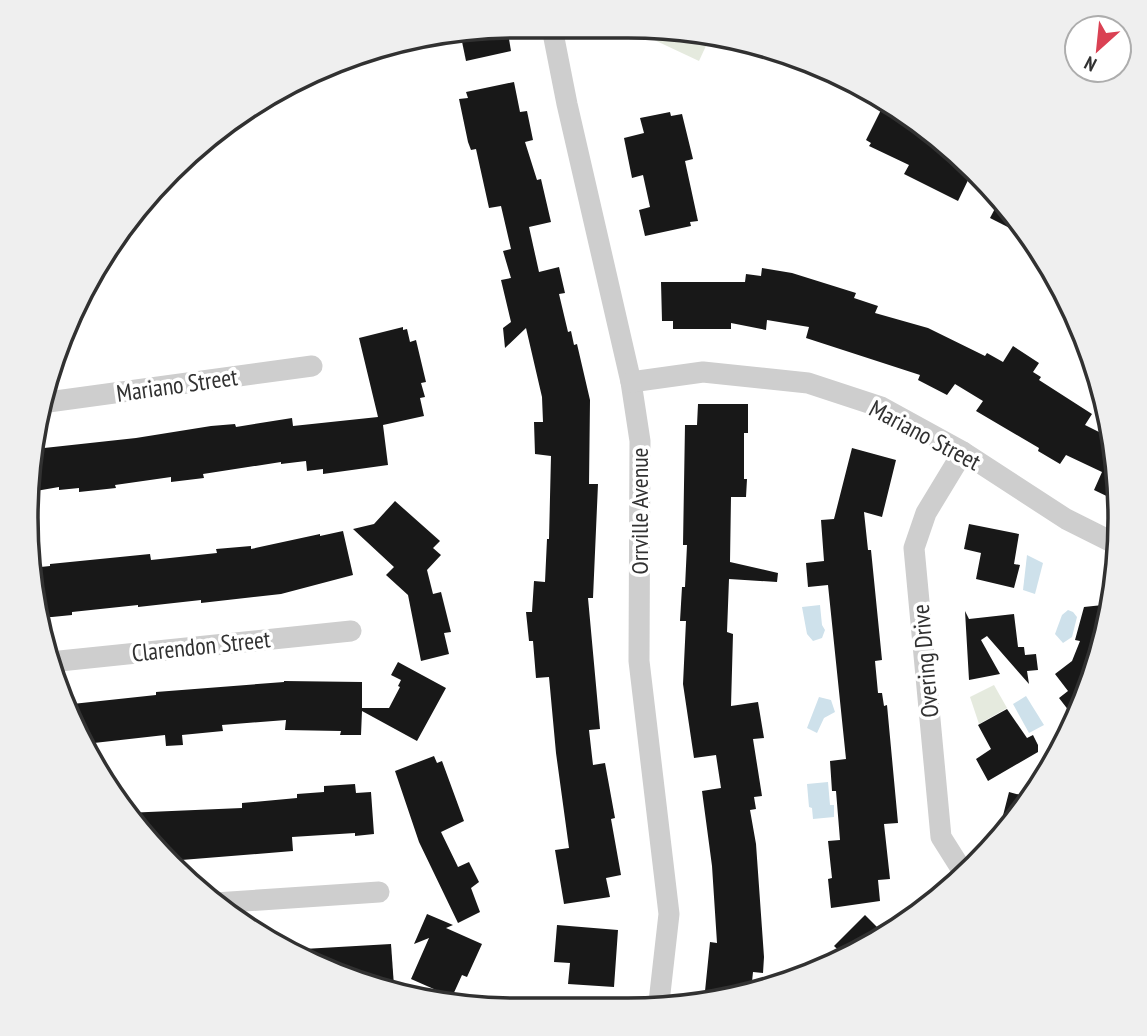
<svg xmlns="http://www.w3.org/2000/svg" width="1147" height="1036" font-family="'PT Sans Narrow',sans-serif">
<rect width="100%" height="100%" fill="#fff"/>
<g fill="#e5eade">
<path d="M652 32 711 35 699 61 650 38Z"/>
<path d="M994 685 1007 708 979 724 970 697Z"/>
</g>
<g fill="#cee1eb">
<path d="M1027 555 1043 563 1035 594 1023 590Z"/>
<path d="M820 605 822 625 825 630 822 638 813 641 807 634 802 607Z"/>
<path d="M1068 610 1073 612 1077 617 1072 637 1063 643 1055 634 1062 615Z"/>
<path d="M1026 696 1044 725 1029 733 1013 704Z"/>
<path d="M819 697 831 700 835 712 824 718 817 733 807 728Z"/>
<path d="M828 782 830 805H834V817L813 819 812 808 809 807 807 784Z"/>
</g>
<g fill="#181818">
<path d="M507 27 511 51 466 61 460 32Z"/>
<path d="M514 82 520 112 527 111 533 140 525 142 537 180 541 179 551 222 529 227 539 272 559 267 565 293 559 294 568 332 571 331 574 345 577 344 590 400 589 484H598L593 598H588L600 729 589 730 593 765 605 763 615 818 611 819 621 875 606 878 610 897 564 904 555 850 569 848 556 753 549 677 536 678 533 641H529L526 612H532L534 581 545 582 547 539H549L551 456 535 454 534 422H543L542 397 526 328 505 348 503 328 511 322 501 280 511 278 503 251 511 249 501 206 489 208 476 149 471 150 468 142 459 99 468 98 466 92Z"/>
<path d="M886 100 902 109 969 164 965 171 971 174 958 201 904 174 909 165 869 146 871 143 866 140Z"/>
<path d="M670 112 671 116 682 114 693 159 685 161 698 221 690 222 691 226 645 236 639 210 650 207 643 175 632 178 624 138 644 133 640 118Z"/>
<path d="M1000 199 1006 206 1035 241 990 218Z"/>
<path d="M762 268 792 273 856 293 854 298 878 306 875 313 928 328 985 356 987 353 1003 362 1013 346 1039 363 1033 372 1041 377 1039 380 1092 414 1085 425 1113 439 1119 502 1094 490 1102 472 1066 455 1060 464 1038 451 1039 448 976 411 983 401 955 384 947 395 918 380 920 375 806 338 809 327 767 320 766 330 731 323V329H673V321H662L661 282H745L746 274 761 276Z"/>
<path d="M403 327V330L407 329 410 342 416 340 426 382 421 383 425 397 420 398 424 416 383 425 388 465 323 474V469L307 471 306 461 281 464V462L203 474 204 478 171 482V477L115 485 116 488 79 492V488L59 490V487L30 492 35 449 136 438 211 426 235 424 236 427 292 418 293 426 378 417 359 338Z"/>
<path d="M698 404H748V433H744V479H747L746 497H731L730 562 778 573 777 582 729 579 727 632 733 634 731 706 758 702 764 738 753 739 762 796 754 797 756 809 750 810 756 844 764 957 763 973 753 972 751 992 725 1000 704 1001 710 942 717 943 712 866 702 791 721 788 716 755 694 758 683 684 686 621H680L682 587H685L687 545H683L685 425H697Z"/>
<path d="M852 448 896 460 882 517 864 512 868 550H871L882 660 875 661 878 693H882L884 706 887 705 898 823 884 824 890 879 878 880 880 901 831 908 828 879 832 878 828 841 840 840 836 791H832L830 761 846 759 828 585 808 587 806 563 824 561 821 520 834 519Z"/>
<path d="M395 501 440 541 433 548 441 555 427 570 433 594 441 592 451 632 444 633 449 654 421 661 408 595 386 575 394 567 353 529 374 524Z"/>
<path d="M969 524 1019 534 1014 564 1020 565 1014 588 976 579 981 553 964 549Z"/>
<path d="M343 531 353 575 281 594 201 603V600L138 607V605L72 612V615L52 617H37L36 614 31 568 50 566V564L150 554 151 560 217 553 216 549 251 546V549L320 534V536Z"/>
<path d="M1112 604 1111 614 1083 706 1076 720 1059 698 1068 691 1055 674 1072 661 1080 641 1075 640 1084 607Z"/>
<path d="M965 611 969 619 1014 614 1018 647H1024L1025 655 1036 654 1038 670 1027 671 1029 684 987 636 981 640 1000 674 969 680Z"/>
<path d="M398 662 446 688 417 741 362 711 361 735H340L341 731 285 730 286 720 222 725 223 731 182 735 183 745 166 746 165 735 85 744 63 705 156 695V692L284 682V681L362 682V708H389L400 687 398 686 401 680 391 675Z"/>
<path d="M1007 709 1027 738 1033 735 1038 745V752L988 781 976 759 991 749 978 725Z"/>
<path d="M434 756 437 763 442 761 464 821 441 832 458 867 469 862 479 882 471 888 480 912 458 923 419 842 395 771Z"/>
<path d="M355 784 356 793 371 792 374 834 355 836V833L292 837 293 851 169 861 125 813 242 808V803L297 798V794L324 792V786Z"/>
<path d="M1009 792 1024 796 1023 798 1030 800 996 843Z"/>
<path d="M427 914 453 925 446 928 482 944 467 977 462 975 452 997 411 979 429 938 414 944Z"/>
<path d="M865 915 886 936 846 957 834 946Z"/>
<path d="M557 925 618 930 614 987 568 984 570 963 554 962Z"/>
<path d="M391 944 394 986 376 987 360 984 286 950Z"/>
</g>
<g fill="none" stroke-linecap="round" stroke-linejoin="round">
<g stroke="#cecece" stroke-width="21">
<path d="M552 28 567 104 631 382 640 441 639 661 669 914 659 1002"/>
<path d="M631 382 703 372 808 383 881 407 963 452 1066 519 1118 545"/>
<path d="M41 403 312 366"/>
<path d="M963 452 926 513 914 548 941 837 965 875"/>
<path d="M50 662 351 631"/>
<path d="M215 903 379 892"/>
</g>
</g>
<g text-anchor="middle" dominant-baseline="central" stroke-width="7" stroke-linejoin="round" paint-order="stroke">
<g font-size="24" fill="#313131" stroke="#fff">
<text transform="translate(177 385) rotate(-8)">Mariano Street</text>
<text transform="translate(925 435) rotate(28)">Mariano Street</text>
<text transform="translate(639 511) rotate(-90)">Orrville Avenue</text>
<text transform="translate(201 646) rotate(-6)">Clarendon Street</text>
<text transform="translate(925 661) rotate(-95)">Overing Drive</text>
</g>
</g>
<path d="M0 0H1147V1036H0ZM518 38H628A480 480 0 0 1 1108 518V518A480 480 0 0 1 628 998H518A480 480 0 0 1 38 518V518A480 480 0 0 1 518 38Z" fill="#efefef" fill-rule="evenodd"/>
<path fill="none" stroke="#313131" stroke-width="3.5" d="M518 38H628A480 480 0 0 1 1108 518V518A480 480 0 0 1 628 998H518A480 480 0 0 1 38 518V518A480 480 0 0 1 518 38Z"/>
<g transform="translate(1098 49) rotate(207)"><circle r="33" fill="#ffffff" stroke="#adadad" stroke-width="2"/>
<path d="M0-5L12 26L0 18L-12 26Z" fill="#da4153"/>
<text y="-10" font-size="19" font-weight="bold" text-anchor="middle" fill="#313131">N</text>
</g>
</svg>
